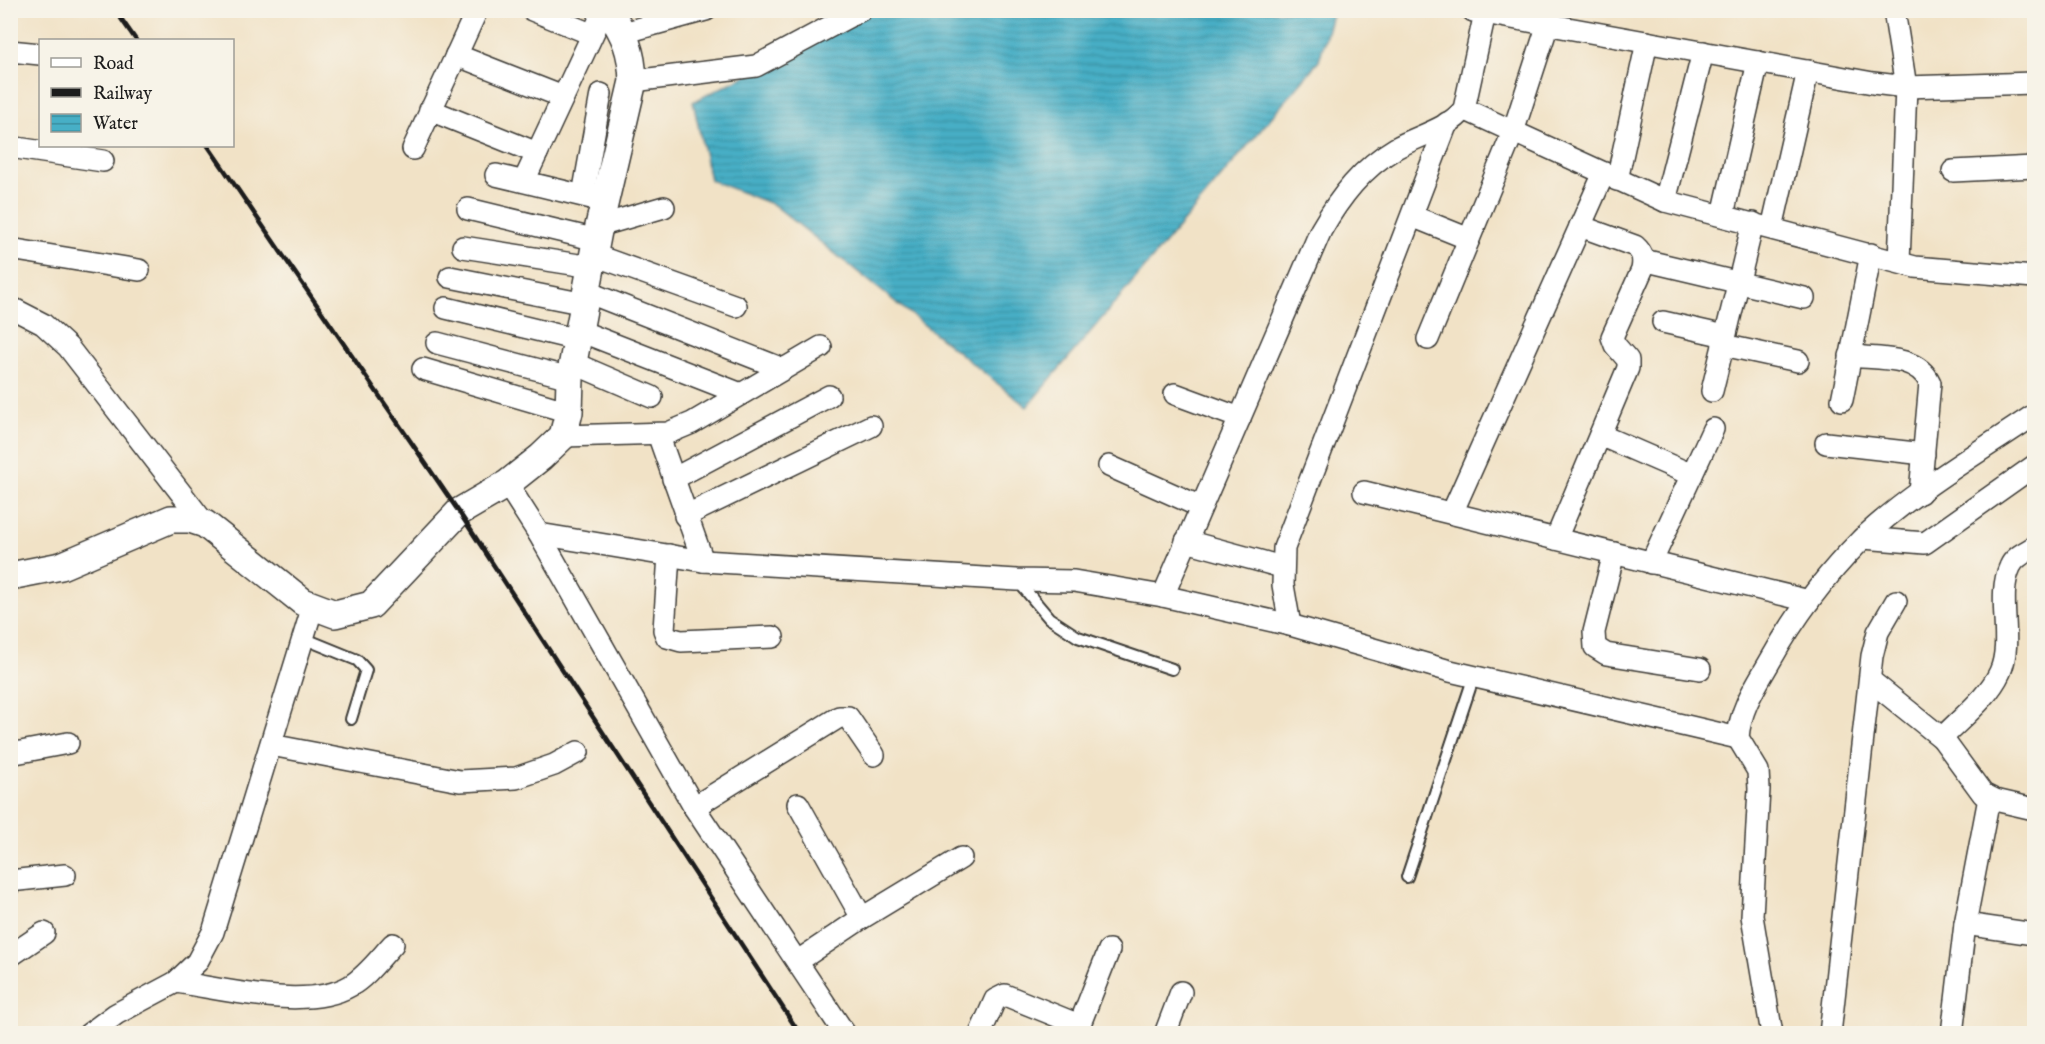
<svg xmlns="http://www.w3.org/2000/svg" width="2045" height="1044" font-family="'IM FELL English',serif">
<defs>
<pattern id="water-rules" width="6" height="5" patternUnits="userSpaceOnUse" patternTransform="scale(1.5)"><rect width="6" height="5" fill="#47afc6"/><path d="M0 2.5h6" fill="none" stroke="#3a8ea0"/></pattern>
</defs>
<rect width="100%" height="100%" fill="#f7f3e8"/>
<filter id="ink" filterUnits="userSpaceOnUse"><feTurbulence type="fractalNoise" baseFrequency=".0167" numOctaves="2"/><feDisplacementMap in="SourceGraphic" scale="12" xChannelSelector="R" yChannelSelector="G"/><feConvolveMatrix kernelMatrix="1 2 1 2 8 2 1 2 1" color-interpolation-filters="sRGB"/></filter>
<filter id="wash" filterUnits="userSpaceOnUse"><feTurbulence type="fractalNoise" baseFrequency=".008" numOctaves="4" result="noise"/><feDisplacementMap in="SourceGraphic" scale="24" xChannelSelector="R" yChannelSelector="G"/><feGaussianBlur stdDeviation="1.35" result="paint"/><feColorMatrix in="noise" values="0 0 0 0 0 0 0 0 0 0 0 0 0 0 0 0 0 1.4 0 .05"/><feComposite in="paint" operator="in"/></filter>
<g filter="url(#wash)">
<rect width="100%" height="100%" fill="#f1e2c6"/>
<path fill="url(#water-rules)" stroke="#326671" stroke-width="1.5" d="M873 11H1333L1319 61 1027 407 774 205 710 180 693 102Z"/>
</g>
<g filter="url(#ink)">
<g fill="none" stroke-linecap="round" stroke-linejoin="round">
<defs>
<g id="service">
<path d="M1017 580 1049 618 1078 637 1172 669"/>
<path d="M303 638 357 660 366 670 351 719"/>
<path d="M1407 877 1474 676"/>
</g>
<g id="minor">
<path d="M532 10 591 34"/>
<path d="M1894 10 1906 87 1899 262"/>
<path d="M1473 11 1873 83 1906 87 2034 83"/>
<path d="M623 33 706 10"/>
<path d="M10 51 40 54"/>
<path d="M456 55 563 97"/>
<path d="M633 81 756 66 861 10"/>
<path d="M1464 109 1665 201 1915 267 2034 277"/>
<path d="M430 110 537 153"/>
<path d="M10 147 103 161"/>
<path d="M413 149 477 10"/>
<path d="M1953 171 2034 167"/>
<path d="M496 175 604 201"/>
<path d="M1617 180 1647 42"/>
<path d="M524 181 604 10"/>
<path d="M583 195 601 94"/>
<path d="M1665 201 1703 52"/>
<path d="M468 209 597 240"/>
<path d="M1723 215 1758 62"/>
<path d="M1412 216 1469 239"/>
<path d="M599 226 664 207"/>
<path d="M1772 228 1808 71"/>
<path d="M463 247 592 267"/>
<path d="M10 249 139 270"/>
<path d="M594 255 736 306"/>
<path d="M1643 260 1804 298"/>
<path d="M450 277 585 304"/>
<path d="M587 292 783 369"/>
<path d="M10 307 43 324 68 347 205 524"/>
<path d="M446 308 578 340"/>
<path d="M1663 322 1725 336"/>
<path d="M580 331 741 394"/>
<path d="M1428 339 1513 132 1548 24"/>
<path d="M437 343 570 378"/>
<path d="M1723 345 1798 361"/>
<path d="M1850 356C1877 359 1917 354 1930 383L1920 493"/>
<path d="M573 363 652 397"/>
<path d="M423 369 569 412"/>
<path d="M1712 391 1753 223"/>
<path d="M1175 394 1240 418"/>
<path d="M1842 400 1871 254"/>
<path d="M658 434 703 561"/>
<path d="M1600 435 1692 475"/>
<path d="M563 436 668 433 692 423 821 347"/>
<path d="M1826 443 1924 454"/>
<path d="M1109 466 1201 507"/>
<path d="M673 479 829 396"/>
<path d="M507 484 539 534 694 807 845 1034"/>
<path d="M1364 492 1809 601"/>
<path d="M1452 513 1604 173"/>
<path d="M685 516 871 426"/>
<path d="M539 534 703 561 1017 580 1074 581 1163 596 1290 625 1450 671 1738 738"/>
<path d="M1863 538 1925 543 2034 466"/>
<path d="M1556 539 1628 368V360L1615 345 1612 337 1642 270C1644 259 1643 253 1635 246L1580 226"/>
<path d="M1186 541 1282 567"/>
<path d="M1614 553 1594 632 1595 647 1606 654 1700 669"/>
<path d="M669 555 664 630 667 637 681 641 773 637"/>
<path d="M1651 563 1713 429"/>
<path d="M1163 596 1321 230C1340 197 1362 168 1396 148 1417 136 1449 129 1464 109L1485 13"/>
<path d="M1290 625 1283 585 1284 548 1447 123"/>
<path d="M1871 681 1942 738 1983 794 1995 800 2034 809"/>
<path d="M1942 738C1961 718 1988 698 2000 672 2014 641 1996 597 2010 567 2014 557 2026 552 2034 547"/>
<path d="M271 745 460 781 516 778 554 765 578 752"/>
<path d="M10 754 68 743"/>
<path d="M798 804 862 918"/>
<path d="M694 807 839 717H848L874 755"/>
<path d="M10 881 65 875"/>
<path d="M1965 924 2034 934"/>
<path d="M10 956 44 933"/>
<path d="M798 961 862 918 961 858"/>
<path d="M176 982C224 989 307 1011 350 986 366 977 380 958 393 944"/>
<path d="M89 1034 116 1014 176 982 197 962 213 932 313 606"/>
<path d="M980 1034 995 1000 1005 995 1079 1025"/>
<path d="M1076 1034 1109 950"/>
<path d="M1165 1034 1181 992"/>
<path d="M1772 1034 1752 916 1759 789 1758 771 1738 738C1740 709 1755 687 1769 663 1794 618 1825 576 1861 540 1910 493 1978 453 2034 415"/>
<path d="M1830 1034 1872 656 1878 632 1896 601"/>
<path d="M1952 1034 1965 924 1989 798"/>
</g>
<path id="tertiary" d="M10 576 61 566 171 519H190L205 524 303 602 335 614 371 605 459 512 507 484 541 457 563 436 569 412 570 378 599 226 633 81C632 50 625 36 609 10"/>
</defs>
<use href="#service" stroke="#3c3a36" stroke-width="14"/>
<use href="#minor" stroke="#3c3a36" stroke-width="24"/>
<use href="#tertiary" stroke="#3c3a36" stroke-width="30"/>
<use href="#service" stroke="#fff" stroke-width="10"/>
<use href="#minor" stroke="#fff" stroke-width="21"/>
<use href="#tertiary" stroke="#fff" stroke-width="27"/>
<g stroke="#1c1c1c" stroke-width="4.5">
<path d="M115 10 136 40"/>
<path d="M208 146 459 512 800 1034"/>
</g>
</g>
</g>
<rect width="2045" height="1044" fill="none" stroke="#f7f3e8" stroke-width="36"/>
<rect x="39" y="39" width="195" height="108" fill="#f7f3e8" stroke="#9f9d96" stroke-width="1.5"/>
<rect x="51" y="58" width="30" height="9" fill="#ffffff" stroke="#9f9d96" stroke-width="1.5"/>
<text x="93" y="69" font-size="18" fill="#1c1c1c">Road</text>
<rect x="51" y="88" width="30" height="9" fill="#1c1c1c" stroke="#9f9d96" stroke-width="1.5"/>
<text x="93" y="99" font-size="18" fill="#1c1c1c">Railway</text>
<rect x="51" y="114" width="30" height="18" fill="url(#water-rules)" stroke="#9f9d96" stroke-width="1.5"/>
<text x="93" y="129" font-size="18" fill="#1c1c1c">Water</text>
</svg>
